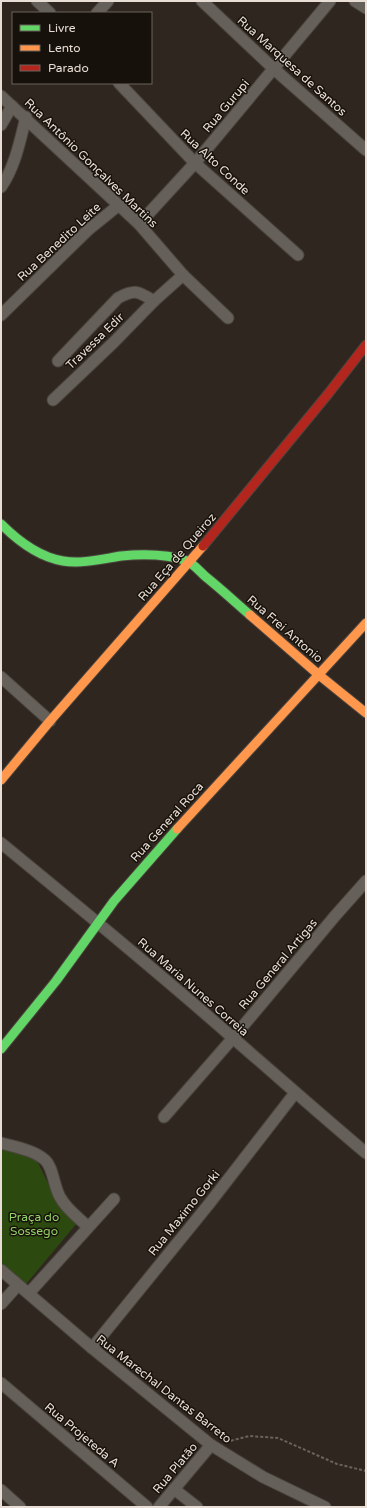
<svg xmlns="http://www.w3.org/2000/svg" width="367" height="1508" font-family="'Varela Round',sans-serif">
<rect width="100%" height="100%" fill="#2f271f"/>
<path fill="#2c4a0f" d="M1 1145 35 1157C41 1168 46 1180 52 1191 58 1203 68 1213 77 1223L26 1284 1 1262Z"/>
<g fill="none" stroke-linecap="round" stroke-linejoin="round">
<defs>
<g id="street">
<path d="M37 1 50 13"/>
<path d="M202 1 274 69 366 150"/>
<path d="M355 1 366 8"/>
<path d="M97 13 108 1"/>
<path d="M119 83 195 163 298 255"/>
<path d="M1 96 139 224 183 275 228 318"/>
<path d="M1 125 12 106"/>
<path d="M1 187C15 167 20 141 26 117"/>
<path d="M139 224 195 163 330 1"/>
<path d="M1 315 88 230 119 205"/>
<path d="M58 361 118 298C135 289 138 291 154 301"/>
<path d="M53 400 114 342 154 301 183 275"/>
<path d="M1 677 50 721"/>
<path d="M1 843C79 907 157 971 233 1038 277 1076 321 1115 366 1153"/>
<path d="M164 1117 233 1038 335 916 366 881"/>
<path d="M1 1143C15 1147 34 1150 45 1160 53 1167 54 1187 60 1197 66 1209 79 1218 88 1227"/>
<path d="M1 1270 92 1348 211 1445 263 1477 325 1507"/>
<path d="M29 1293 114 1199"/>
<path d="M1 1304 18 1285"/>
<path d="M92 1348 209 1204 295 1093"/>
<path d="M1 1383 147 1507"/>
<path d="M174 1489 197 1507"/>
<path d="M1 1490 20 1507"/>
<path d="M159 1507 211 1445"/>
</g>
<g id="fast">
<path d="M1 524C18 541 38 557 63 561 82 564 102 559 121 556 142 554 167 554 187 561 194 564 200 572 206 577 221 589 235 602 250 615"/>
<path d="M1 1049 56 981 114 901 177 829"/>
</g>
<g id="slow">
<path d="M250 615 319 675 366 713"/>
<path d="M1 780 50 721 203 546"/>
<path d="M177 829 366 623"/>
</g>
<path id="jam" d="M203 546 328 394 366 345"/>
</defs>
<use href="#street" stroke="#4c453f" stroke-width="13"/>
<use href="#fast" stroke="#4c453f" stroke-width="11"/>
<use href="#slow" stroke="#4c453f" stroke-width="11"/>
<use href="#jam" stroke="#4c453f" stroke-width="11"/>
<path stroke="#69635e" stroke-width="2" stroke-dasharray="3 2" stroke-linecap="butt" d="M226 1442 249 1436 278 1438 337 1464 366 1471"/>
<use href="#street" stroke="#66605a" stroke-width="11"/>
<use href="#fast" stroke="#63d668" stroke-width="9"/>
<use href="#slow" stroke="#ff974d" stroke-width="9"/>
<use href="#jam" stroke="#b3261e" stroke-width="9"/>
</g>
<g text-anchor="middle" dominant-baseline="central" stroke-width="3" stroke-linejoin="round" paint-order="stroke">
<g font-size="12" fill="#e8ded5" stroke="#17110b">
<text transform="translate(292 66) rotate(42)">Rua Marquesa de Santos</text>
<text transform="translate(226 106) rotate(-50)">Rua Gurupi</text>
<text transform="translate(215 162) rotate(43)">Rua Alto Conde</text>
<text transform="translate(91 163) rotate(44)">Rua Antônio Gonçalves Martins</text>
<text transform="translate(59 242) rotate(-43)">Rua Benedito Leite</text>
<text transform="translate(95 341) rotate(-44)">Travessa Edir</text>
<text transform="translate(177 557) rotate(-49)">Rua Eça de Queiroz</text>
<text transform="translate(285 629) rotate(41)">Rua Frei Antonio</text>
<text transform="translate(167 822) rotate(-48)">Rua General Roca</text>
<text transform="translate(278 964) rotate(-50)">Rua General Artigas</text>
<text transform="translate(193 987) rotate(41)">Rua Maria Nunes Correia</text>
<text transform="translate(184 1213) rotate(-51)">Rua Maximo Gorki</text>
<text transform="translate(164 1389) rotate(38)">Rua Marechal Dantas Barreto</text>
<text transform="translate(82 1435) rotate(40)">Rua Projeteda A</text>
<text transform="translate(175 1468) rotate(-50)">Rua Platão</text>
</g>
<g font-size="12" fill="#93d367" stroke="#17110b">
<text x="34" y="1217">Praça do<tspan x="34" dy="14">Sossego</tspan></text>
</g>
</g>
<rect width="367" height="1508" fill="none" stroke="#e8ded5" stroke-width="4"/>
<rect x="12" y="12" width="140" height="72" fill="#17110b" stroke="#6b635c"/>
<rect x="20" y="25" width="20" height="6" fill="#63d668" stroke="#6b635c"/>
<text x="48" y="32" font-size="12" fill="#e8ded5">Livre</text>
<rect x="20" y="45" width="20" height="6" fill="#ff974d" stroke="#6b635c"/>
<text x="48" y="52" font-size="12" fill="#e8ded5">Lento</text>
<rect x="20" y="65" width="20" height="6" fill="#b3261e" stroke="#6b635c"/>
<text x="48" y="72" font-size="12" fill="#e8ded5">Parado</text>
</svg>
